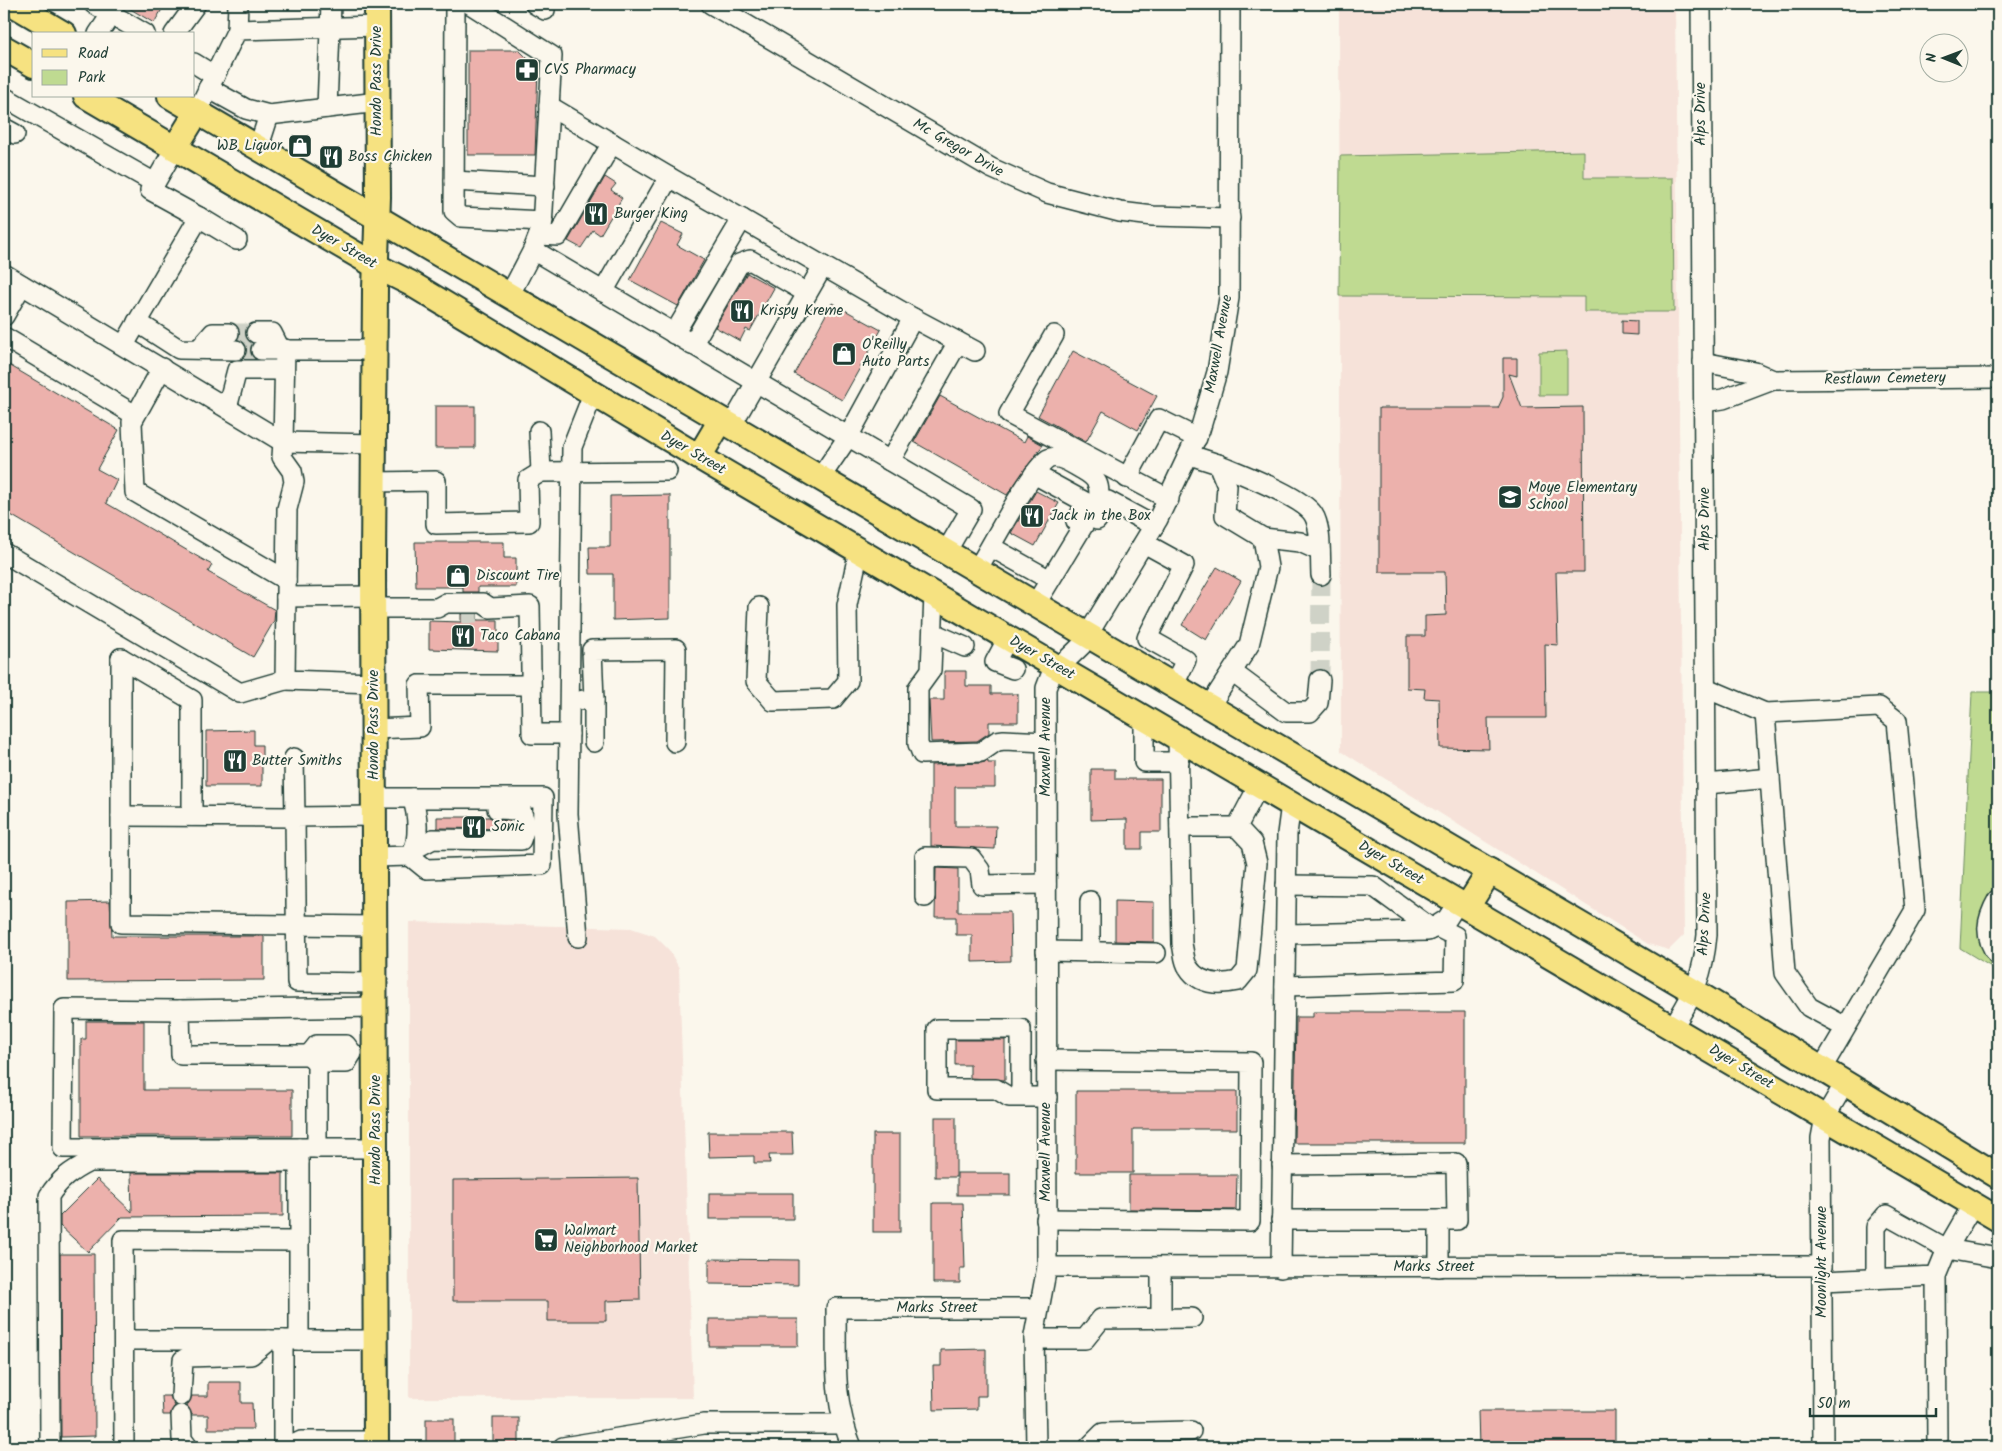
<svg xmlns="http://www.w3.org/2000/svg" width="2002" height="1451" font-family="Kalam,sans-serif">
<rect width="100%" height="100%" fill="#fbf7ec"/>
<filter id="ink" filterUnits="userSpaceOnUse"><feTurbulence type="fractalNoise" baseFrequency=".02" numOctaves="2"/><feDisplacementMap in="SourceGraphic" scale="10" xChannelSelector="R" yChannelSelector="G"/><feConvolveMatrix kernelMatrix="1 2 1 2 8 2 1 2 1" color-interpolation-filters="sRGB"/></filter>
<g filter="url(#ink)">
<g fill="#f6e2d9">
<path d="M1339 4H1675L1684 935 1669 950 1648 944 1341 751Z"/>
<path d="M409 922 631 928 655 936 669 950 679 968 693 1398H409Z"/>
</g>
<g fill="#bfda91" stroke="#6f8c62">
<path d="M1584 151V178H1673L1674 312H1584V297L1339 296 1340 156Z"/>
<path d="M1567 351V395H1539V352Z"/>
<path d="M1972 692H1998V971L1960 948Z"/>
</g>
<g fill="#ecb1ac" stroke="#1f3d34">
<path d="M122 4H165L154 23Z"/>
<path d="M468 50H519L538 69 535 155H468Z"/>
<path d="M605 177 616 184 611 190 622 198 600 235 593 230 581 248 568 241Z"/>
<path d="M661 223 683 234 677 245 704 260 678 306 630 280Z"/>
<path d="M747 273 774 288 750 331 746 329 740 341 715 327Z"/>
<path d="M832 303 881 330 842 400 794 374Z"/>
<path d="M1622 320 1637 321V335L1622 334Z"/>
<path d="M1073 351 1157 396 1138 430 1103 411 1086 442 1038 416Z"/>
<path d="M1503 358H1517V376L1509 374 1522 408 1583 407 1584 572H1556L1558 645 1545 644 1546 718H1488L1489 749 1440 748 1439 699 1424 698 1425 689 1407 688V636H1425V616L1446 615 1445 572H1379V408H1498L1503 397Z"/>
<path d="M4 362 119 430 97 469 117 480 106 503 212 565 208 572 275 610 274 621 253 657 4 511Z"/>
<path d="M940 396 1024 442 1027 436 1043 445 1007 495 914 442Z"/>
<rect x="435" y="406" width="40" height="42"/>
<path d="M1036 491 1059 503 1035 546 1011 533Z"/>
<path d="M670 495V618L613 620V574H590L589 547H610V496Z"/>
<path d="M415 542H504V558H516V587H478V592H463V587H416Z"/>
<path d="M1217 567 1241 581 1206 640 1182 625Z"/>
<path d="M461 614H477V620H498V651L429 649V621L461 622Z"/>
<path d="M944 671H966V686H991V694H1018V722H989V733L977 741 931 742 929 700H944Z"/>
<path d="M254 730V745H262V786H206V731Z"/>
<path d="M988 761V763H995V787H955V826H996L995 849 931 846V765L981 763Z"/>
<path d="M1091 769H1115V779H1161V832H1142V849H1127V819L1091 820Z"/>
<path d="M437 817H489L496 820 510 821V829L437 828Z"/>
<path d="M936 868 958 869V912H1010L1011 961 972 962V935H956V917H935Z"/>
<path d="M110 901 112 936H264V980L68 981V902Z"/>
<path d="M1115 901 1154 902V942L1115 941Z"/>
<path d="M1313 1012H1465V1143H1294L1296 1017H1313Z"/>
<path d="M86 1021H144V1090H292V1136H81V1039H86Z"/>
<path d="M955 1040H1005V1080L970 1078V1065H955Z"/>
<path d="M1076 1091H1237V1129H1133V1173H1076Z"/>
<rect x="935" y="1117" width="21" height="60"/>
<path d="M708 1132H792L793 1155H769L770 1163H754V1156L709 1157Z"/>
<rect x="873" y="1134" width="27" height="98"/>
<path d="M131 1173H283V1216L122 1217 88 1252 60 1226V1216L97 1179 132 1212Z"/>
<rect x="957" y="1173" width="53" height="22"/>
<path d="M1129 1175H1237L1236 1210 1129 1209Z"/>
<path d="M638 1178 640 1300 606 1301V1321H548V1301H453V1180Z"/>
<rect x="709" y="1193" width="84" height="26"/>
<path d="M933 1203H963L965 1268H960V1283H933Z"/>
<path d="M60 1254H94L95 1436 61 1437Z"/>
<path d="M709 1259 798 1260V1285L709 1284Z"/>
<rect x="709" y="1319" width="89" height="27"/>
<path d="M986 1349V1396H977V1409L934 1410 933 1366H941V1350Z"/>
<path d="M208 1382H241V1403H252L253 1429H208V1415H192L187 1405 192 1396H208Z"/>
<path d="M162 1396H170L175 1406 170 1415H163Z"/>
<path d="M1478 1411H1615V1447H1479Z"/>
<rect x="493" y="1418" width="26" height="29"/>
<rect x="426" y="1419" width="28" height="28"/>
</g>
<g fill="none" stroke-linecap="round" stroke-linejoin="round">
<g stroke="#cfd2c7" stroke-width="19" stroke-dasharray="19 9" stroke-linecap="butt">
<path d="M229 333H256"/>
<path d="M236 350H261"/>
<path d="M462 614H477"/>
<path d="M1320 680 1321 575"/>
</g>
<defs>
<g id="minor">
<path d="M94 4 145 34"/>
<path d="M455 4 454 211 461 217 543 221"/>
<path d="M470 4 552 56 542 227 533 250"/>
<path d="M535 4 545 10"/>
<path d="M711 4 991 168 1047 193 1120 212 1153 216 1230 218"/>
<path d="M237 30 238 4"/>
<path d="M98 34 112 13"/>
<path d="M174 34 196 4"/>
<path d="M194 63 215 76"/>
<path d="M208 88 246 109 269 115 378 102"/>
<path d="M4 97 155 183 175 148"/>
<path d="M549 106 669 177 603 292"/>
<path d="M327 108 331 4"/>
<path d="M197 112 237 30 377 26"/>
<path d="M4 128 15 134"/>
<path d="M258 149 269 115"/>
<path d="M669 177 742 219 674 334"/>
<path d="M454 181 545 186"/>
<path d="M199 217 237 240"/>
<path d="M539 235 558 236 612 143"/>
<path d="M4 274 283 442 285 349"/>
<path d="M509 296 533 250 971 509 946 552"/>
<path d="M4 316 22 285"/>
<path d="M913 318 975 351"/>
<path d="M137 322 179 349 236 350"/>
<path d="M256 333H272L280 349"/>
<path d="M1054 335 1009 414 1169 499"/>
<path d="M4 337 135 415"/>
<path d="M124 345 199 217 150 190 155 183"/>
<path d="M692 345 739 264 750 260 807 293"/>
<path d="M199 349 213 333H229"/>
<path d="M261 350H375"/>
<path d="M1703 362 1755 372 1773 380"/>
<path d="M162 368 132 422 135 492 286 580"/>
<path d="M1704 402 1723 399 1773 380 1998 378"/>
<path d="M227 408 237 370H284"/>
<path d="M731 426 823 266 742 219"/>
<path d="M539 431 541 472 667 471"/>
<path d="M1190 455 1218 464 1227 486 1225 515 1263 538 1268 567 1249 645 1209 707"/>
<path d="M890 461 958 342"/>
<path d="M1218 464C1239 473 1301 496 1313 514 1322 527 1320 558 1321 575"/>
<path d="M1034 474 1087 503 1076 521"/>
<path d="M820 478 848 437 913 318 823 266"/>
<path d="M1127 478 1159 419 1197 438"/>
<path d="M374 482 436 481V524L529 522 528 480 541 472"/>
<path d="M1097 520 1108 501 1154 526"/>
<path d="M1263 538 1300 542 1320 551"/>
<path d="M1144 543 1184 565 1147 638 1186 660 1173 686"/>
<path d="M991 547 1043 576"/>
<path d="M4 553 240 693 285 680"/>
<path d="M977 570C989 550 1032 468 1048 459 1059 453 1073 465 1083 470 1097 478 1101 485 1098 501L1035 605"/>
<path d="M934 595 931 670 918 688V744L922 754 981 752 997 741 1004 740 1045 742"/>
<path d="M286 597 373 596"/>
<path d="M759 607 756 681 773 701 833 699 848 681 847 605 859 550"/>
<path d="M373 608H437L446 603H483L490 608 530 606 532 734H569"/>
<path d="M933 633 965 647"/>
<path d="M1008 638 995 662 1013 669"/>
<path d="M121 658V923L375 926"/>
<path d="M121 658 192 700V816"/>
<path d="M1232 672 1286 712H1310L1318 703 1320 680"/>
<path d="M374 683 285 680 287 509 294 482 292 471 282 457 283 442 374 444"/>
<path d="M1706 688 1765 713"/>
<path d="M583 700H594V742"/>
<path d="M594 700 592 650 676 649 675 742"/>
<path d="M1144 718V762H1179"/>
<path d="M374 729 420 727 419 685H531"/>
<path d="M1178 738 1182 944C1184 951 1184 962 1188 967 1199 985 1220 985 1238 981L1247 970 1257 863 1252 843 1237 827 1259 785"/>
<path d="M1707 784 1770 778"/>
<path d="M374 798H543L542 865 426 869 410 856 374 857"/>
<path d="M121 816 295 817 294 758"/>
<path d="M375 816 295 817 297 982 375 983"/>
<path d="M1180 827H1237"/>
<path d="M416 848 433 839 521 840 526 825 521 810 497 809"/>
<path d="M411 855C420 841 418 813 412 798"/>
<path d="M1286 885 1373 886 1432 929"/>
<path d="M925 897V857L971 858 980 870 982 885 1046 884"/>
<path d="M1998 899C1986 920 1983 936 1998 956"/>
<path d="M1090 901V952"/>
<path d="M1286 934 1428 931 1447 919 1458 902"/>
<path d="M578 937 568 814 572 447 593 394"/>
<path d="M1046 951 1156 953"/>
<path d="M1285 986 1454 981 1455 936 1437 927"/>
<path d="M180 1010 64 1009 63 1148H299"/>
<path d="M1673 1027C1695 992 1703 976 1707 935L1701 4"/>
<path d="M309 1055H181L180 1010 375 1007"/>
<path d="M309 1055 317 1063H346L352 1053"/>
<path d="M309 1055 317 1045H346L352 1053"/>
<path d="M1046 1060 1251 1062 1250 1221 1046 1219"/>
<path d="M317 1063V1148"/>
<path d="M1822 1068 1915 910 1897 721 1879 707 1765 713 1785 973 1809 1007 1846 1027"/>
<path d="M1021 1097V1029H937V1089H996L1009 1097H1047"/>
<path d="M1282 1165 1456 1163 1457 1220H1439"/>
<path d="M1281 1220H1439V1267"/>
<path d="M1047 1267 1822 1266"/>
<path d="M1281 1268 1287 834 1291 804"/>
<path d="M1936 1276 1937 1447"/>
<path d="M1876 1279V1227L1886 1215 1947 1249 1998 1258"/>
<path d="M1822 1281 1936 1276 1947 1249 1973 1204"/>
<path d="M1161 1318V1268"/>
<path d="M1034 1339H1085L1101 1319 1192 1318"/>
<path d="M124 1340H376"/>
<path d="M283 1340V1447"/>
<path d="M299 1340V1148H376"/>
<path d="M181 1396 183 1360 188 1357 251 1355 269 1340"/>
<path d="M181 1415 182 1439 188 1447"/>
<path d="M50 1447 49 1196C60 1179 71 1171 89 1162H299"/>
<path d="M124 1447 123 1240 299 1241"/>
<path d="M289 1447 301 1441H376"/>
<path d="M563 1447 704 1424H842"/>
<path d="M852 1447C832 1399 837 1359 836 1308H1038"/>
<path d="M1036 1447 1034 1336 1047 1267 1046 688 1051 675 1081 646 1158 519 1200 430 1217 372 1229 298 1230 4"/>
<path d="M1089 1447 1103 1433 1191 1431"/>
<path d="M1823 1447 1821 1138 1825 1117 1845 1083"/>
</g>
<g id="major">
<path d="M13 4 64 34"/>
<path d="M4 48 34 65"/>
<path d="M86 96 376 266 410 283 699 457 1998 1219"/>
<path d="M170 96 1695 992 1998 1176"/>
<path d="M175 148 197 112"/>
<path d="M699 457 721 420"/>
<path d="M1467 907 1490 871"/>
<path d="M376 1447 373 562 375 289 378 197 377 4"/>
</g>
</defs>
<use href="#minor" stroke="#1f3d34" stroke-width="22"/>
<use href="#major" stroke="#1f3d34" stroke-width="28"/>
<use href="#minor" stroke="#fbf7ec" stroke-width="19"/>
<use href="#major" stroke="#f6e281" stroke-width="24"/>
</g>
</g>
<defs>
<symbol id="pharmacy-square" viewBox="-11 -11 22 22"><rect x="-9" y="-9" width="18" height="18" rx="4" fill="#1f3d34" stroke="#fbf7ec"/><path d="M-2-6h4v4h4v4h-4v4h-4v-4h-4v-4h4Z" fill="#fff"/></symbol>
<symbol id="shop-square" viewBox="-11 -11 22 22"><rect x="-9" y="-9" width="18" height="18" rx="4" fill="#1f3d34" stroke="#fbf7ec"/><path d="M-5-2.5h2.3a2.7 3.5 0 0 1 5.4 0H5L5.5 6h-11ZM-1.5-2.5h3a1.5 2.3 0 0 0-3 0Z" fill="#fff"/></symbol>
<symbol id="restaurant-square" viewBox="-11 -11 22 22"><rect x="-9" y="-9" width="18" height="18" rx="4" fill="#1f3d34" stroke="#fbf7ec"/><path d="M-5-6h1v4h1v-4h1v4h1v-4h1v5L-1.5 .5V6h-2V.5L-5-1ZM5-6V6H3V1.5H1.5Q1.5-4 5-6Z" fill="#fff"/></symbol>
<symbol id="school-square" viewBox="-11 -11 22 22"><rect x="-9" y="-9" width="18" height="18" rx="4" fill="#1f3d34" stroke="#fbf7ec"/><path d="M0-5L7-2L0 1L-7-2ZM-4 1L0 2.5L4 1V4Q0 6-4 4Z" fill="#fff"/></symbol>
<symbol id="supermarket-square" viewBox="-11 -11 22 22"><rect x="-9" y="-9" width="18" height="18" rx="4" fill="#1f3d34" stroke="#fbf7ec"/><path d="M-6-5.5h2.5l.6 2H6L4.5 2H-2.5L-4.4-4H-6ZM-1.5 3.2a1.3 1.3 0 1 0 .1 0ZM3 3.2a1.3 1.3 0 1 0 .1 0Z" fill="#fff"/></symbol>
</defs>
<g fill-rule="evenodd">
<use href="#pharmacy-square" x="513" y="56" width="28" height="28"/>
<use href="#shop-square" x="286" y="132" width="28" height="28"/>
<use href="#restaurant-square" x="317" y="143" width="28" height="28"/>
<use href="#restaurant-square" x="582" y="200" width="28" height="28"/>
<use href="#restaurant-square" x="728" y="297" width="28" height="28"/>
<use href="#shop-square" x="830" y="340" width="28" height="28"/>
<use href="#school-square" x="1496" y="483" width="28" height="28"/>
<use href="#restaurant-square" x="1018" y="502" width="28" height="28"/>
<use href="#shop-square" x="444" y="562" width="28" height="28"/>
<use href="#restaurant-square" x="449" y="622" width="28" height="28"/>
<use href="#restaurant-square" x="221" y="747" width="28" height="28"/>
<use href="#restaurant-square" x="460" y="813" width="28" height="28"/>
<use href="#supermarket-square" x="532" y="1226" width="28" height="28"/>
</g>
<g text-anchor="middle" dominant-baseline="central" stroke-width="4.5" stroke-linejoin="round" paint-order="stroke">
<g font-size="15" fill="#1f3d34" stroke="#fbf7ec" text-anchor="start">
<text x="544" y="70">CVS Pharmacy</text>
<text x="282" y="146" text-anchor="end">WB Liquor</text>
<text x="348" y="157">Boss Chicken</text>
<text x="614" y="214">Burger King</text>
<text x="760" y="311">Krispy Kreme</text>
<text x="862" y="345">O'Reilly<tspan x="862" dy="17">Auto Parts</tspan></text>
<text x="1528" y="488">Moye Elementary<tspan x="1528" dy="17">School</tspan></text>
<text x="1050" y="516">Jack in the Box</text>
<text x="476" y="576">Discount Tire</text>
<text x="480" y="636">Taco Cabana</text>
<text x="252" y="761">Butter Smiths</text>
<text x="492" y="827">Sonic</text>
<text x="564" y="1231">Walmart<tspan x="564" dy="17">Neighborhood Market</tspan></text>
</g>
<g font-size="15" fill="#1f3d34" stroke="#fbf7ec">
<text transform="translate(377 81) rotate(-90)">Hondo Pass Drive</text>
<text transform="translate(1701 114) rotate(-90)">Alps Drive</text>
<text transform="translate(958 148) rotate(30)">Mc Gregor Drive</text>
<text transform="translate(344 247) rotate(30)">Dyer Street</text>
<text transform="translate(1219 344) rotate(-80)">Maxwell Avenue</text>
<text transform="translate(1885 379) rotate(-1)">Restlawn Cemetery</text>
<text transform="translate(693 453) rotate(30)">Dyer Street</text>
<text transform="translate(1705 519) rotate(-90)">Alps Drive</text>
<text transform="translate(1042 658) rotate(30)">Dyer Street</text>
<text transform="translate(374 725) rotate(-90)">Hondo Pass Drive</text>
<text transform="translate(1046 747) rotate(-90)">Maxwell Avenue</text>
<text transform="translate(1391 863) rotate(30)">Dyer Street</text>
<text transform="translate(1705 924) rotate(-87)">Alps Drive</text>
<text transform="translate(1741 1067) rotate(31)">Dyer Street</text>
<text transform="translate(376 1130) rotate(-90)">Hondo Pass Drive</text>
<text transform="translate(1046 1152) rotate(-90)">Maxwell Avenue</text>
<text transform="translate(1822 1262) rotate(-90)">Moonlight Avenue</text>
<text x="1434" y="1267">Marks Street</text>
<text x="937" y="1308">Marks Street</text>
</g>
</g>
<rect width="2002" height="1451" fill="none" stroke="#fbf7ec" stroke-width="20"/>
<rect x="10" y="10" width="1982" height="1431" fill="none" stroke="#1f3d34" stroke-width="2" filter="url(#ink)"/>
<rect x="32" y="32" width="162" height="65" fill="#fbf7ec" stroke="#a3ada2"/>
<rect x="42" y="49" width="25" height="8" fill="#f6e281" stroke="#a3ada2"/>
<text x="78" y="58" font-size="15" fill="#1f3d34">Road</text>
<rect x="42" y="70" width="25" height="15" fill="#bfda91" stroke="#a3ada2"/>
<text x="78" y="82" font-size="15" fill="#1f3d34">Park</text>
<g transform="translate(1944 58) rotate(271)"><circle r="24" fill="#fbf7ec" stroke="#a3ada2"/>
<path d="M0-4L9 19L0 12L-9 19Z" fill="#1f3d34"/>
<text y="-8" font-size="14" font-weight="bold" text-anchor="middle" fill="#1f3d34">N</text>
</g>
<path d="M1810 1408v8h126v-8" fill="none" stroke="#1f3d34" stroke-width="2.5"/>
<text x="1817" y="1408" font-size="15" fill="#1f3d34" stroke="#fbf7ec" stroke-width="4" paint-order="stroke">50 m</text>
</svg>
